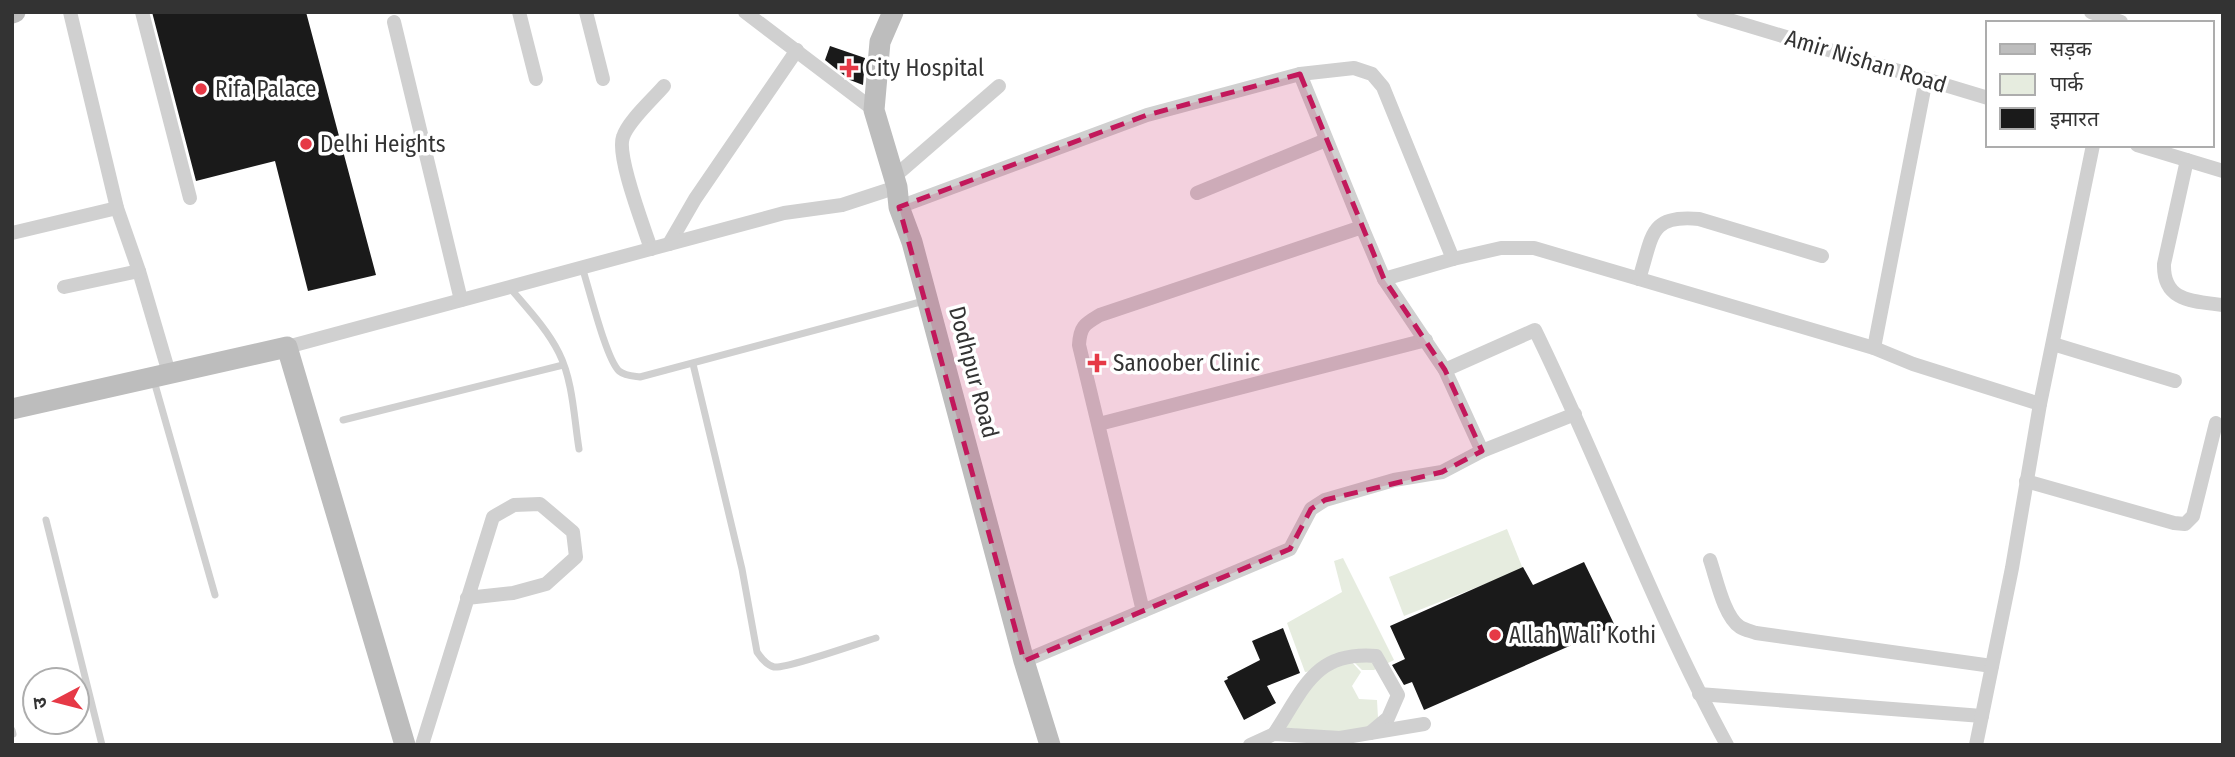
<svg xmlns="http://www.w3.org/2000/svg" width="2235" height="757" font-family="'Fira Sans Condensed','Noto Sans Devanagari',sans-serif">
<rect width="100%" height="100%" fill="#fff"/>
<g fill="#e6ecdf">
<path d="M1507 529 1523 569 1404 616 1389 577Z"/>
<path d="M1343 558 1394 660 1374 670H1362L1352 660H1350L1361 672 1352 686 1359 699 1377 700 1378 718 1365 728 1343 732 1283 728 1313 671 1305 672 1287 623 1342 592 1334 561Z"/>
</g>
<g fill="#1a1a1a">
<path d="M152 12H306L376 275 308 291 275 161 196 181Z"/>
<path d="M830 46 865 58 863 85 850 80 825 60Z"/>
<path d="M1584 562 1615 626 1424 710 1412 682 1404 685 1392 665 1405 659 1390 626 1523 567 1533 585Z"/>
<path d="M1283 628 1300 673 1267 686 1276 703 1244 720 1224 681 1228 679 1227 677 1260 660 1252 641Z"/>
</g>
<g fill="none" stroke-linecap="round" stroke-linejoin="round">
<g stroke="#d0d0d0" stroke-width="7">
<path d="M582 267C589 288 606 359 619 371 625 376 633 376 640 377L924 301"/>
<path d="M510 288C527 308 547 329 559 353 573 381 574 418 579 449"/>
<path d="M693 364 742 569 757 652C761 658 766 665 774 667 786 669 859 643 876 638"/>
<path d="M154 381 215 595"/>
<path d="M343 420 563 365"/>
<path d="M46 520 102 745"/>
<path d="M12 730 13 734"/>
</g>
<g stroke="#d0d0d0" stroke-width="14">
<path d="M70 12 117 208 139 271 169 373"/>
<path d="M142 12 190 198"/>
<path d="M519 12 536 79"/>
<path d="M586 12 603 79"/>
<path d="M745 12 874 110"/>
<path d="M1703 12 1988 98"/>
<path d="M2091 12 2121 22"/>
<path d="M394 22 461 300"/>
<path d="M1300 74 1362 227"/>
<path d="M2137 145 2223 171"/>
<path d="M2187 160 2164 264C2163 302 2193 301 2223 305"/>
<path d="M894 177 999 86"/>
<path d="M1197 193 1326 140"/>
<path d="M899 207 1147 115 1300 74 1354 68 1372 74 1383 87 1453 259"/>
<path d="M12 233 117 208"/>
<path d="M669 244 695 199 797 50"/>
<path d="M651 249C644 227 616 156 623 137 628 121 653 99 664 86"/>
<path d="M1384 279 1453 259 1501 248H1534L1874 348 1913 364 2040 404"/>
<path d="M1639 279C1653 237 1648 214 1699 219L1822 256"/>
<path d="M64 287 139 271"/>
<path d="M2053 344 2175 381"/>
<path d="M287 347 784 213 842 205 897 187"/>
<path d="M1874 348 1926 79"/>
<path d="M1445 370 1535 330C1602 467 1654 611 1727 745"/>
<path d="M1099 424 1426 340"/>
<path d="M2026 481 2174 523 2185 524 2193 516 2216 423"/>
<path d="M1710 560C1716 577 1724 617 1740 627 1745 630 1751 631 1756 633L1992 666"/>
<path d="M1143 611 1079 345C1080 326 1085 324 1100 315L1362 227 1384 279 1445 370 1482 451"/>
<path d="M1024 661 1290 549 1311 509 1325 500 1394 480 1442 472 1482 451 1575 414"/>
<path d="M1699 694 1982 716"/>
<path d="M1274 734C1304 689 1314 651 1376 656L1398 695 1388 718 1370 733"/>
<path d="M422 745 493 517 514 505 540 504 573 532 576 557 546 584 513 593 467 598"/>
<path d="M1250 745 1274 734 1340 738 1424 724"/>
<path d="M1976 745 2012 568 2040 404 2093 145"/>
</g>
<g stroke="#bdbdbd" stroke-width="21">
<path d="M893 12 880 42 874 110 897 187 899 207 912 242 1024 661 1050 745"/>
<path d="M12 13 15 12"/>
<path d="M12 409 287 347 405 745"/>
</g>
</g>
<path fill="#c2185b" fill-opacity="0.2" stroke="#c2185b" stroke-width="5" stroke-dasharray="14 9" stroke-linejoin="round" d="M1300 74 1384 279 1445 370 1482 451 1442 472 1325 500 1311 509 1290 549 1024 661 899 207 1147 115Z"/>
<g fill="#e63946" stroke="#fff" stroke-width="2.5">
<path d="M845.5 57.5h7v7h7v7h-7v7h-7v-7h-7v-7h7z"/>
<circle cx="201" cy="89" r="7"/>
<circle cx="306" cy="144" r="7"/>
<path d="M1093.5 352.5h7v7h7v7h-7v7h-7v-7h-7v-7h7z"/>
<circle cx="1495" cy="635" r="7"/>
</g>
<g text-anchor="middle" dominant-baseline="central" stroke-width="7" stroke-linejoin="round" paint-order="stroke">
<g font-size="23" fill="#333" stroke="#fff">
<text transform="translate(1866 61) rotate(17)">Amir Nishan Road</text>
<text transform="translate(974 372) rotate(75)">Dodhpur Road</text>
</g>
<g font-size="23" fill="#333" stroke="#fff" text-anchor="start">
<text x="865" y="68">City Hospital</text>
<text x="215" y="89">Rifa Palace</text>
<text x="320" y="144">Delhi Heights</text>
<text x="1113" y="363">Sanoober Clinic</text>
<text x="1509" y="635">Allah Wali Kothi</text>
</g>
</g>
<rect width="2235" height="757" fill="none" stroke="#333333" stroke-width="28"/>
<rect x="1986" y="21" width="228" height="126" fill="#ffffff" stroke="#adadad" stroke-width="2"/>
<rect x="2000" y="44" width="35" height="10" fill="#bdbdbd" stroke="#adadad" stroke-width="2"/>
<text x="2050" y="56" font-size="21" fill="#333333">सड़क</text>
<rect x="2000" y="74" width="35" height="21" fill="#e6ecdf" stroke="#adadad" stroke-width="2"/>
<text x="2050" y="91" font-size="21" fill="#333333">पार्क</text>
<rect x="2000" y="108" width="35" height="21" fill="#1a1a1a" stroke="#adadad" stroke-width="2"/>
<text x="2050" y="126" font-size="21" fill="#333333">इमारत</text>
<g transform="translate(56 701) rotate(263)"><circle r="33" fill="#ffffff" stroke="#adadad" stroke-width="2"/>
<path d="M0-5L12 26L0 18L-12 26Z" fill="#e63946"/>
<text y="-10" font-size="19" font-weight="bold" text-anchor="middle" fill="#333333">उ</text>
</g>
</svg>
